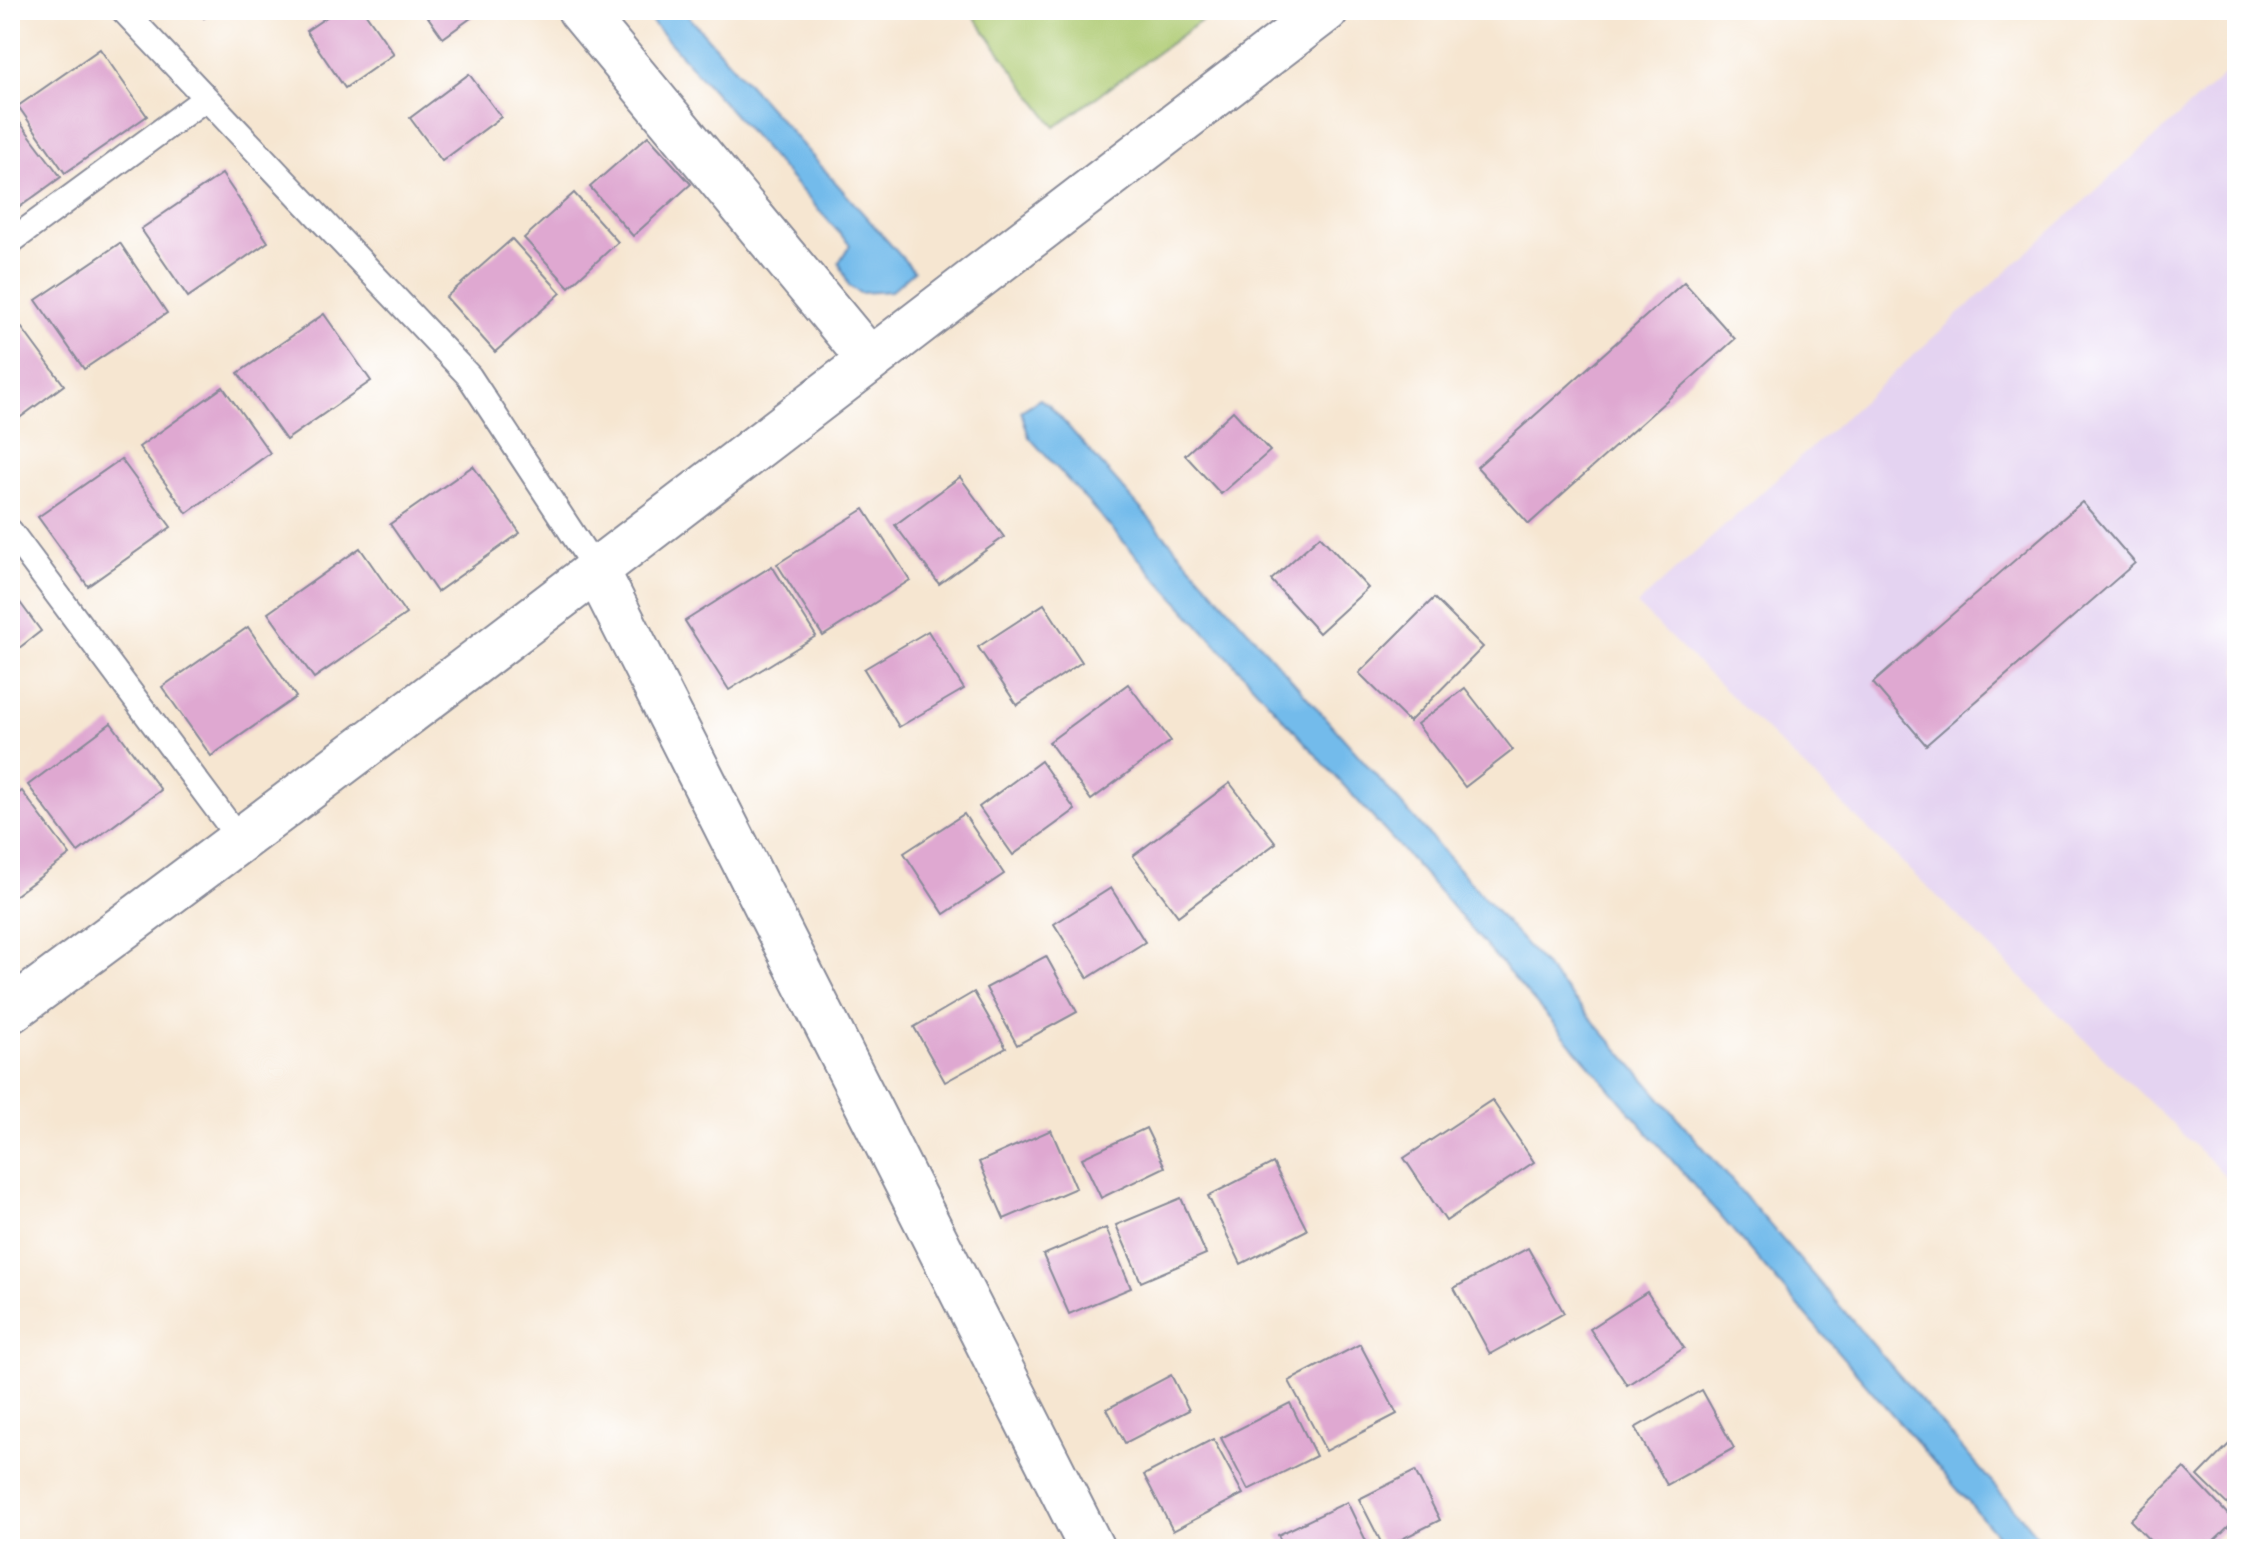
<svg xmlns="http://www.w3.org/2000/svg" width="2247" height="1559" font-family="'Shantell Sans',sans-serif">
<rect width="100%" height="100%" fill="#fff"/>
<filter id="ink" filterUnits="userSpaceOnUse"><feTurbulence type="fractalNoise" baseFrequency=".0125" numOctaves="2"/><feDisplacementMap in="SourceGraphic" scale="16" xChannelSelector="R" yChannelSelector="G"/><feConvolveMatrix kernelMatrix="1 2 1 2 8 2 1 2 1" color-interpolation-filters="sRGB"/></filter>
<filter id="wash" filterUnits="userSpaceOnUse"><feTurbulence type="fractalNoise" baseFrequency=".006" numOctaves="4" result="noise"/><feDisplacementMap in="SourceGraphic" scale="32" xChannelSelector="R" yChannelSelector="G"/><feGaussianBlur stdDeviation="1.8" result="paint"/><feColorMatrix in="noise" values="0 0 0 0 0 0 0 0 0 0 0 0 0 0 0 0 0 1.4 0 .05"/><feComposite in="paint" operator="in"/></filter>
<g filter="url(#wash)">
<rect width="100%" height="100%" fill="#f6e6d1"/>
<path fill="#e4d3f1" d="M2237 63V1187L1637 605Z"/>
<path fill="#adca71" stroke="#647c68" stroke-width="2" d="M969 10H1216L1055 127Z"/>
<g fill="#73bbeb" stroke="#4775a4" stroke-width="2">
<path d="M641 10H683L914 271 891 291 860 293 849 286 839 262 850 245Z"/>
<path d="M1040 399 1050 406 1639 1073 2049 1549H2009L1422 872 1029 437 1021 411Z"/>
</g>
<g id="blocks">
<g fill="#dfa8d1">
<path d="M198 10H215L204 18Z"/>
<path d="M337 10H363L394 54 345 88 306 31Z"/>
<path d="M423 10H482L443 38Z"/>
<path d="M100 49 147 116 65 173 18 106Z"/>
<path d="M469 74 501 117 442 161 410 118Z"/>
<path d="M12 112 61 177 10 214V113Z"/>
<path d="M648 136 691 184 633 236 590 187Z"/>
<path d="M222 174 268 242 188 297 141 229Z"/>
<path d="M574 193 618 242 569 287 524 238Z"/>
<path d="M512 239 561 293 495 352 446 297Z"/>
<path d="M120 243 167 313 84 369 36 300Z"/>
<path d="M1684 282 1735 339 1529 524 1477 467Z"/>
<path d="M324 314 371 381 286 440 238 373Z"/>
<path d="M13 316 64 385 10 425V318Z"/>
<path d="M223 387 270 453 187 513 139 447Z"/>
<path d="M1233 411 1270 451 1221 494 1185 455Z"/>
<path d="M121 459 171 527 88 586 38 517Z"/>
<path d="M473 466 520 533 437 592 390 524Z"/>
<path d="M960 477 1004 537 939 584 895 525Z"/>
<path d="M2082 502 2135 563 1926 745 1873 683Z"/>
<path d="M864 509 910 580 823 636 777 564Z"/>
<path d="M1320 536 1368 588 1319 633 1271 580Z"/>
<path d="M360 548 406 614 314 678 268 613Z"/>
<path d="M772 566 816 636 729 690 685 621Z"/>
<path d="M10 589 41 631 10 655Z"/>
<path d="M1434 598 1483 647 1409 722 1359 673Z"/>
<path d="M1044 604 1082 662 1017 705 978 647Z"/>
<path d="M248 627 296 697 211 756 162 687Z"/>
<path d="M928 631 964 689 899 727 864 669Z"/>
<path d="M1128 684 1171 741 1091 800 1049 742Z"/>
<path d="M1465 688 1513 750 1465 787 1417 724Z"/>
<path d="M111 723 161 790 78 852 28 785Z"/>
<path d="M1041 761 1075 810 1013 855 979 807Z"/>
<path d="M1230 783 1276 843 1178 916 1133 856Z"/>
<path d="M22 791 70 855 10 899V800Z"/>
<path d="M964 814 1004 874 944 914 904 853Z"/>
<path d="M1111 888 1145 942 1088 978 1054 924Z"/>
<path d="M1046 956 1077 1012 1017 1045 986 988Z"/>
<path d="M974 992 1006 1048 945 1082 914 1027Z"/>
<path d="M1492 1100 1534 1162 1446 1221 1404 1158Z"/>
<path d="M1146 1128 1165 1167 1101 1198 1082 1158Z"/>
<path d="M1051 1130 1076 1188 1004 1219 979 1162Z"/>
<path d="M1273 1163 1307 1230 1241 1264 1208 1196Z"/>
<path d="M1181 1198 1206 1254 1141 1282 1116 1225Z"/>
<path d="M1106 1228 1131 1288 1069 1314 1043 1255Z"/>
<path d="M1528 1248 1564 1313 1490 1354 1454 1288Z"/>
<path d="M1647 1292 1684 1348 1627 1385 1590 1329Z"/>
<path d="M1360 1344 1397 1414 1326 1451 1289 1381Z"/>
<path d="M1171 1375 1189 1410 1125 1443 1107 1409Z"/>
<path d="M1702 1390 1734 1448 1667 1485 1635 1428Z"/>
<path d="M1290 1403 1316 1456 1248 1490 1221 1438Z"/>
<path d="M2237 1436V1514L2198 1476Z"/>
<path d="M1213 1439 1243 1494 1173 1531 1144 1475Z"/>
<path d="M2184 1468 2234 1521 2205 1549H2158L2130 1520Z"/>
<path d="M1415 1471 1440 1520 1384 1548 1359 1499Z"/>
<path d="M1347 1502 1370 1549H1285L1278 1535Z"/>
</g>
</g>
</g>
<g filter="url(#ink)">
<use href="#blocks" fill-opacity="0" stroke="#888a98" stroke-width="2"/>
<g fill="none" stroke-linecap="round" stroke-linejoin="round">
<defs>
<g id="service">
<path d="M123 10 469 376 597 571"/>
<path d="M10 242 206 98"/>
<path d="M10 531 241 841"/>
</g>
<path id="minor" d="M580 10 869 359"/>
<g id="tertiary">
<path d="M597 571 1092 1549"/>
<path d="M10 1011C454 684 888 345 1326 10"/>
</g>
</defs>
<use href="#service" stroke="#888a98" stroke-width="28"/>
<use href="#minor" stroke="#888a98" stroke-width="48"/>
<use href="#tertiary" stroke="#888a98" stroke-width="48"/>
<use href="#service" stroke="#fff" stroke-width="24"/>
<use href="#minor" stroke="#fff" stroke-width="44"/>
<use href="#tertiary" stroke="#fff" stroke-width="44"/>
</g>
</g>
<rect width="2247" height="1559" fill="none" stroke="#fff" stroke-width="40"/>
</svg>
